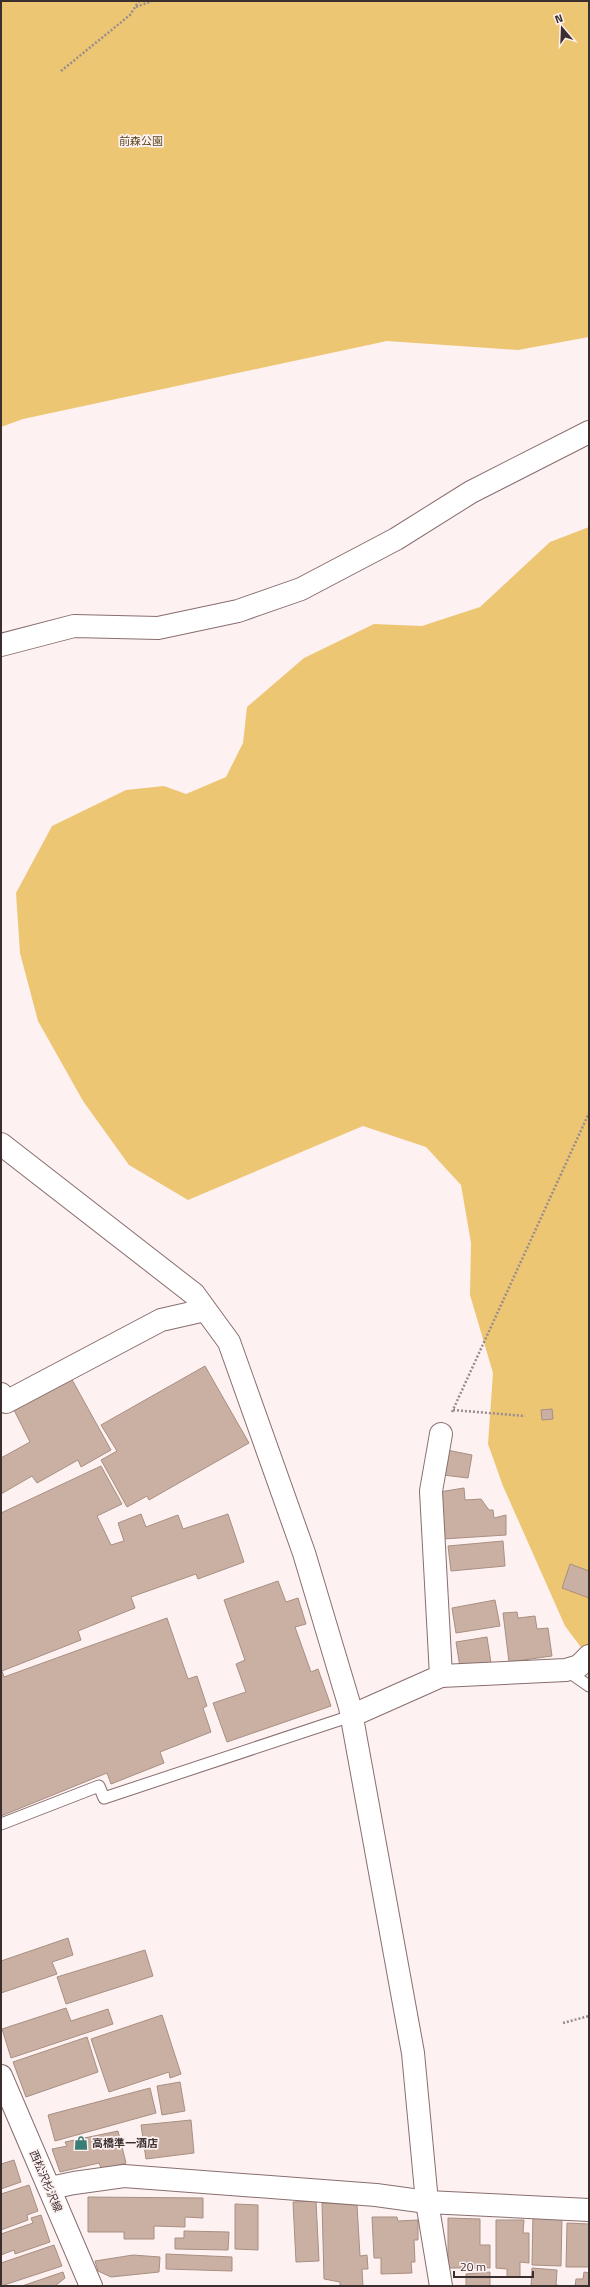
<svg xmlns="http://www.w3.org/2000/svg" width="590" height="2287" font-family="'Titillium Web','Noto Sans JP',sans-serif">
<rect width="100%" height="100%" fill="#fef1f1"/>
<g fill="#edc674">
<path d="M1 1H589V337L518 350 387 341 23 419 1 427Z"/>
<path d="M589 527V1658L565 1626 503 1486 488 1444 493 1373 470 1295 471 1243 461 1185 426 1147 363 1126 188 1200 129 1165 83 1101 38 1021 20 953 16 893 52 826 126 790 164 786 186 794 226 777 243 743 247 707 304 658 374 624 422 626 480 607 550 542Z"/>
</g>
<g fill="#c9b0a2" stroke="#a88f82">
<path d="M205 1366 249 1443 149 1500 147 1496 127 1507 101 1460 117 1451 101 1425Z"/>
<path d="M70 1376 111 1450 81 1467 78 1460 37 1483 32 1476 1 1494V1458L30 1442 14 1410Z"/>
<path d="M552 1409 553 1419 542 1420 541 1410Z"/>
<path d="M447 1450 472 1455 468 1478 443 1475Z"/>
<path d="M101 1466 122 1504 97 1516 111 1545 124 1541 118 1523 141 1514 146 1527 178 1515 183 1529 228 1514 244 1562 198 1579 196 1574 131 1597 135 1608 78 1631 81 1640 2 1671 4 1677 167 1618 188 1679 197 1676 207 1706 203 1708 211 1732 160 1752 164 1763 111 1784 107 1773 1 1816V1513Z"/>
<path d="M464 1488 465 1500 481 1499 489 1510H493L494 1518 506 1515V1535L443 1539 439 1492Z"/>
<path d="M503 1541 505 1566 451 1571 448 1546Z"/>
<path d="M570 1564 589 1571V1598L562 1588Z"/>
<path d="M278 1581 286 1602 298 1598 306 1624 295 1627 311 1672 318 1669 331 1706 227 1742 213 1703 246 1692 236 1664 245 1660 224 1600Z"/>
<path d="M495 1600 500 1626 456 1633 452 1608Z"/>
<path d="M517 1612 518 1618 535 1616 537 1629 548 1628 552 1656 509 1662 503 1613Z"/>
<path d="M487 1637 491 1663 460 1667 456 1642Z"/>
<path d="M68 1938 73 1955 52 1962 57 1974 1 1993V1961Z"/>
<path d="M145 1950 153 1976 66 2004 57 1977Z"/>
<path d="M66 2008 71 2021 108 2009 113 2024 11 2058 2 2029Z"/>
<path d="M162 2015 181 2074 170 2078 169 2072 109 2092 91 2039Z"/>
<path d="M87 2037 98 2072 26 2097 13 2062Z"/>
<path d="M180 2082 185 2111 162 2115 157 2086Z"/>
<path d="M150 2088 156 2113 55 2141 48 2115Z"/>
<path d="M191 2120 194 2153 146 2159 141 2125Z"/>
<path d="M118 2131 126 2163 102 2170 99 2163 60 2172 52 2149 67 2146 65 2142Z"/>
<path d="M14 2160 21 2182 1 2189V2164Z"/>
<path d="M29 2185 38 2211 27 2215 28 2220 1 2230V2194Z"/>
<path d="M88 2197 203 2198V2218L185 2217V2227L154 2226V2239H124V2232H88Z"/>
<path d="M316 2201 319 2261 296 2262 293 2202Z"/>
<path d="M322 2203 357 2205 360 2256 367 2255 368 2269H362L363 2286H340V2282L324 2279Z"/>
<path d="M235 2204 258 2205V2250L235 2249Z"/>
<path d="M41 2215 50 2242 15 2254 14 2250 1 2255V2234L33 2223 31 2218Z"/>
<path d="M533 2215 562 2216 561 2266 532 2265Z"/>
<path d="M372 2217H397L398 2221 418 2220V2240H414L415 2262H411L412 2273 381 2274V2258H374Z"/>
<path d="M448 2218 480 2219V2245H490V2268H448Z"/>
<path d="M496 2220H524L523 2233H529V2263L520 2262V2277H507V2269L496 2268Z"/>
<path d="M567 2223 589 2224V2267H566Z"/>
<path d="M184 2231 229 2232 228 2250 175 2249V2238H184Z"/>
<path d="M54 2245 62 2266 1 2286V2263Z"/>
<path d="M166 2254 232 2257V2271L166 2269Z"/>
<path d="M133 2255 160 2257 159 2272 111 2277 98 2271 95 2261Z"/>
<path d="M532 2268 557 2270 556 2285 563 2286H531Z"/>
<path d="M63 2272 65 2278 55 2286H22Z"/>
<path d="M490 2272V2286H466V2274Z"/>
<path d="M584 2272 589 2273V2286H575L576 2279H583Z"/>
</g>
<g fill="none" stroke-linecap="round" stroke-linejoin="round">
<defs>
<g id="lane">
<path d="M566 1670 589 1686"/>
<path d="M1 1824 99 1786 104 1798 351 1716"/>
</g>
<g id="street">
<path d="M1 645 74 626 158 628 238 611 301 589 396 539 471 492 589 432"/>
<path d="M1 1144 194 1294 229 1342 304 1553 350 1707 413 2053 427 2202 441 2286"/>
<path d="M1 1394 6 1402 161 1320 205 1310"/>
<path d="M441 1676 566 1670 579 1666 589 1656"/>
<path d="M351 1716 441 1676 431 1491 441 1434"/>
<path d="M50 2188 74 2183 124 2176 376 2195 427 2202 589 2210"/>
</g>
<path id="secondary" d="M1 2076 91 2286"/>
</defs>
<use href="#lane" stroke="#896e6e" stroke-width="13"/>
<use href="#street" stroke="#896e6e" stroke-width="24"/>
<use href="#secondary" stroke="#896e6e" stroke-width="24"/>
<g stroke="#988c8c" stroke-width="2.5" stroke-dasharray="2 2" stroke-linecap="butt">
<path d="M136 7 152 1"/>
<path d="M61 71 130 15 139 1"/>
<path d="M453 1410 525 1416"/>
<path d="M452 1412 589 1113"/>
<path d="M563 2023 589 2016"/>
</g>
<use href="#lane" stroke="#fff" stroke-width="11"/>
<use href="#street" stroke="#fff" stroke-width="22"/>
<use href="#secondary" stroke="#fff" stroke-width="22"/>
</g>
<defs>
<symbol id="shop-bare" viewBox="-9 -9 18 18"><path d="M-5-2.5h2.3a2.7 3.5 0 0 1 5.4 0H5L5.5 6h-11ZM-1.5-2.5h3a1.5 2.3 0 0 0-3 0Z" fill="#387e75" stroke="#fef1f1" stroke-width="2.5" paint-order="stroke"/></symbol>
</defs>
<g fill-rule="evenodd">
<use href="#shop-bare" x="71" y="2133" width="20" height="20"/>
</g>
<g text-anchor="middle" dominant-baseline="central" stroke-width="3.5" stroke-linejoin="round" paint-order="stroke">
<g font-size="11" fill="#5d4a22" stroke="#fef1f1">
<text x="141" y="141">前森公園</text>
</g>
<g font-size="11" font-weight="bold" fill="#3a2e2e" stroke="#fef1f1" text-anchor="start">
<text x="92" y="2143">高橋準一酒店</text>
</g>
<g font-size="11" fill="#3a2e2e" stroke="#fef1f1">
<text transform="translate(46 2181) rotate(67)">西松沢杉沢線</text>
</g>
</g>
<rect width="590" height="2287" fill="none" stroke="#3a2e2e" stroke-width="4"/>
<g transform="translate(562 28) rotate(341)" stroke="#fef1f1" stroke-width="3" paint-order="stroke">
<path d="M0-3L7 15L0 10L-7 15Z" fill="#3a2e2e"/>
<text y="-6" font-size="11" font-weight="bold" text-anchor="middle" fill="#3a2e2e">N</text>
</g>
<path d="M454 2271v6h79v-6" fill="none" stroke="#3a2e2e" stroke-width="2"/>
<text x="460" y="2271" font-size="12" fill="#3a2e2e" stroke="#fef1f1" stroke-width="3" paint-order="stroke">20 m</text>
</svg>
